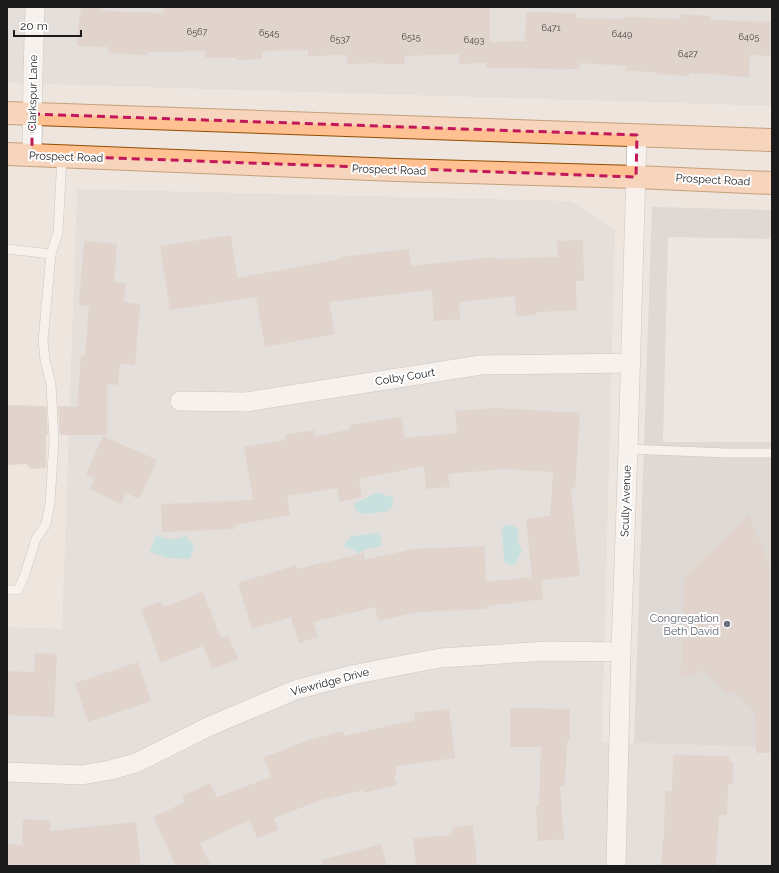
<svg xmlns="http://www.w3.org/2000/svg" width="779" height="873" font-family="Raleway,sans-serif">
<rect width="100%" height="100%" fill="#eee6de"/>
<g fill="#d9d7d8">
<path d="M7 7H772V106L7 83Z"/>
<path d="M77 189 571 201 615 230 602 742 772 747V866H7V627L62 629Z"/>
</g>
<path fill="#c9c9c9" d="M652 207 772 210V747L634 743Z"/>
<path fill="#e7e7e7" d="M668 237 772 239V442H663Z"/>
<g fill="#99dbe1">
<path d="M378 492 393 498C394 504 392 507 388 511 377 512 352 520 355 503 360 501 375 493 378 492Z"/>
<path d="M505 525H511L518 528V543L522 551 515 564C510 565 507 565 504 561L502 529Z"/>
<path d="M379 533 382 546 365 549 358 554 355 550 345 547V544L351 536Z"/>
<path d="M156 535C169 540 172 540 186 536L194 546 190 559 168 558 150 552Z"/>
</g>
<g fill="#cebeb8">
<path d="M81 7H101V11L164 13 163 7 490 8V42L525 41 526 12 576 13V18L624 19V17L681 19V14L711 16V20L772 22V56L750 55 749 77 725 76V75L689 73V76L656 74 657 72 626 71V66L580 63V69L486 68V63L459 64V54L404 56 405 64H380V63L347 64V55L308 56V50L262 51V59L237 60V58H205V51L147 52V55L108 53V47L77 46 79 17H80Z"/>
<path d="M231 235 237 278 341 259V257L409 249 411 266 494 257V259L558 257 557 241 583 240 584 281H576L577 310 537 312V315L516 316 515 296 459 302 460 319 434 321 432 290 329 302 335 334 265 347 256 297 170 310 160 246Z"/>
<path d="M84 241 117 244 114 282 126 283 124 302 140 304 135 365 120 364 118 385 107 384V435H60L58 406 77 407 81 355H85L89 306 79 305Z"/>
<path d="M8 405 46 406 48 435H46V468L31 469 26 464 7 465Z"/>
<path d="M495 408 580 413 575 489H571L580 576 541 580 543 599 487 606V609L418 612 378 621 375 607 313 622 318 637 299 643 291 617 252 629 238 583 296 565 297 569 364 553 365 560 412 549 485 546 486 582 532 577 526 519 550 516 553 472 503 469 448 474 450 487 426 489 424 466 359 479 362 497 340 502 337 488 287 496 290 515 235 525V529L162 532 161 504 253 500 244 447 286 440 285 435 314 430 315 437 350 429 349 425 401 417 405 438 457 433 455 411Z"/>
<path d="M103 436 157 460 139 499 126 493 121 504 90 489 95 478 86 474Z"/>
<path d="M749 514 772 572V753H756L755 713 733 691 728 696 703 670 681 679 684 578Z"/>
<path d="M203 592 221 638 228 635 238 659 212 669 203 646 161 663 141 609 161 601 163 607Z"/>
<path d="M35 653 57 654 54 717 7 715V671L34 672Z"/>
<path d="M138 662 151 701 88 722 75 683Z"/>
<path d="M510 708 570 709V741H567L565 786H560L564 839 538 841 536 806H539L541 747H510Z"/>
<path d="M449 709 455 758 395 766 397 776H394L397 785 364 793 363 790 321 800 274 818 278 830 257 838 250 820 200 843 211 866H176L153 817 185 802 182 796 210 783 217 797 271 777 264 757 312 739 343 731 344 736 415 720 414 713Z"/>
<path d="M673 755 729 756V761L733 762V784H728L727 815H719L716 866H661L663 839 664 840 665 791H672Z"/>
<path d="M23 819 51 821 50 831 136 822 141 866H7V844L22 845Z"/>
<path d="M473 825 477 866H416L413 838 452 835V827Z"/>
<path d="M381 844 387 866H323L322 860Z"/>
</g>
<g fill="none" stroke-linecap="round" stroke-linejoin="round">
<defs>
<g id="lane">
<path d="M7 249 51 254"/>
<path d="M628 449 726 453H772"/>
<path d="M7 590H18L24 577 36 539 46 524 50 503 54 440 51 384 45 360 43 341 51 254 58 233 62 156"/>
</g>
<g id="street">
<path d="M32 155 33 72 35 7"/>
<path d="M180 401 246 402 481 365 631 363"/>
<path d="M7 772 82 775 110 770 136 763 210 726 295 690 352 675 403 665 441 658 547 651 621 652"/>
<path d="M616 866 621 652 628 449 637 135"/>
</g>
<g id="primary">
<path d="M7 113 772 140"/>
<path d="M7 154 396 170 636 177 772 183"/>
</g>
</defs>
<use href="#lane" stroke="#a2a2a2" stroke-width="10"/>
<use href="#street" stroke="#a2a2a2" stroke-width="20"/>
<use href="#primary" stroke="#914c00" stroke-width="24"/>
<use href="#lane" stroke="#fff" stroke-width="9"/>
<use href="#street" stroke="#fff" stroke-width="19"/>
<use href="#primary" stroke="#ffc092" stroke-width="22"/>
</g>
<path d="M0 0H779V873H0ZM32 114 637 135 636 177 32 155Z" fill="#eee6de" fill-opacity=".55" fill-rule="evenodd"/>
<path fill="none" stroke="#c2185b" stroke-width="3" stroke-dasharray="8 5" stroke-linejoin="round" d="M32 114 637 135 636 177 32 155Z"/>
<circle fill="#6b7280" stroke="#fff" stroke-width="1.5" cx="727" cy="624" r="4"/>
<g text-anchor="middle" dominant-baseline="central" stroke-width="4" stroke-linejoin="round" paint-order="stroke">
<g font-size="9" fill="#484442">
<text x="551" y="28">6471</text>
<text x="197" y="32">6567</text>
<text x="269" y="33">6545</text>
<text x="622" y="34">6449</text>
<text x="411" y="37">6515</text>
<text x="749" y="37">6405</text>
<text x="340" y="39">6537</text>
<text x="474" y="40">6493</text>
<text x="688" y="54">6427</text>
</g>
<g font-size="11" fill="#1b1b1b" stroke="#fff">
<text transform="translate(33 93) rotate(-89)">Clarkspur Lane</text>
<text transform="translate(66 157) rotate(2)">Prospect Road</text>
<text transform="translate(389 170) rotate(2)">Prospect Road</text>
<text transform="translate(713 180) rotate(3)">Prospect Road</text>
<text transform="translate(405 377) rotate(-9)">Colby Court</text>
<text transform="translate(626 501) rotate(-88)">Scully Avenue</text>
<text transform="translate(330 682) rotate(-15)">Viewridge Drive</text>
</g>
<g font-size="11" fill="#5b616d" stroke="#fff" text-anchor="end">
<text x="719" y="618">Congregation<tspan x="719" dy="13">Beth David</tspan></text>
</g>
</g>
<rect width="779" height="873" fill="none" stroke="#1b1b1b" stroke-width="16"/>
<path d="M14 30v6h67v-6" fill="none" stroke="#1b1b1b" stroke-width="2"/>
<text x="20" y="30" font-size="12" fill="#1b1b1b" stroke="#ffffff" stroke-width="3" paint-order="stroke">20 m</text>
</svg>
